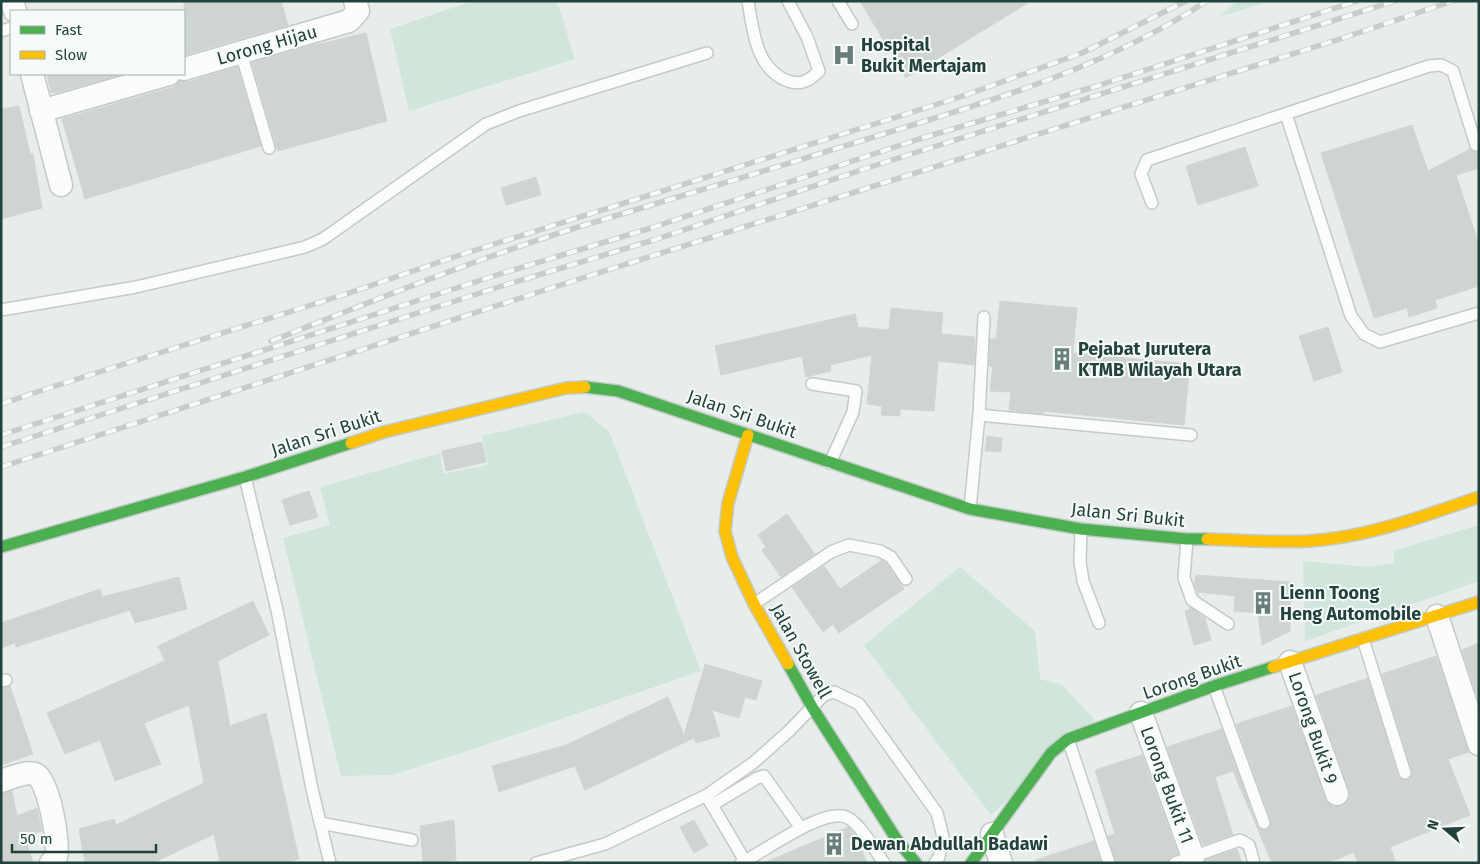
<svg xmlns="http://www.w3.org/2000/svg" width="1480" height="864" font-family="'Fira Sans',sans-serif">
<rect width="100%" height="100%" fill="#e7edeb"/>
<g fill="#d0e6da">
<path d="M473 1H557L575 59 409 111 390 29Z"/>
<path d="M1237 1H1270L1219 17Z"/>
<path d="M584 412 609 431 701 671 470 750 392 775 341 776 283 538 330 525 320 487 440 453 443 474 488 465 482 436Z"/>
<path d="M1479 525V581L1305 641 1303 561 1368 567 1395 563 1393 551Z"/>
<path d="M960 567 1035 631 1040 679 1062 685 1095 720 991 815 864 645Z"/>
</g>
<g fill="#ced4d2" stroke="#d0d6d4">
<path d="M184 1H281L288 25 184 55Z"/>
<path d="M860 1H1031L906 78Z"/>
<path d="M366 33 387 121 278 151 252 63 306 47Z"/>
<path d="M237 67 261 146 85 199 62 119 173 87 180 81 188 82Z"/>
<path d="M47 74H123L55 93V92L51 93Z"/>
<path d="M19 106 30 154H33L42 208 1 219V109Z"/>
<path d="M1412 125 1428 171 1470 149 1474 152H1479V168L1456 175 1479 245V286L1435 300 1437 308 1409 317 1407 308 1374 318 1321 153Z"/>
<path d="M1245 147 1258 186 1198 205 1186 166Z"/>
<path d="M536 177 541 195 506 205 501 188Z"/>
<path d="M1000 301 1077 308 1073 353 1190 364 1184 425 1043 411V414L1009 410 1011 392 990 391 993 367 989 366 990 339H996Z"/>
<path d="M891 308 943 313 941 334 975 337 974 365 938 361 934 411 900 409V416L881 415 882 406 867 404 872 355 830 365 831 371 806 377 802 356 721 375 715 346 855 314 858 327 889 330Z"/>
<path d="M1328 327 1342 372 1314 381 1299 336Z"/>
<path d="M987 436 1002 438 1001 452 985 451Z"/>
<path d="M482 442 486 462 446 471 442 451Z"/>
<path d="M309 491 318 517 290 525 282 500Z"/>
<path d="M787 514 815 554 781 577 762 550 766 547 758 535Z"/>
<path d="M882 560 886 563 904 589 839 633 833 624 823 632 792 587 824 566 840 589Z"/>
<path d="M1196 575 1291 582 1290 631 1262 645 1258 613 1234 611 1235 596 1198 592 1199 595 1194 584Z"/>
<path d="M179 577 187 609 135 623 130 610 16 647 15 643 1 648V623L100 589 102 597Z"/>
<path d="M253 601 269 635 218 661 230 726 266 713 299 859 286 863H220L214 834 153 863H85L79 829 114 819 116 825 204 783 189 705 144 723 161 764 115 781 100 740 65 754 47 713 165 661 158 646Z"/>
<path d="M1190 607 1205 618 1211 640 1194 645 1185 611 1189 610Z"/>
<path d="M1479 643V701L1462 650Z"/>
<path d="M1436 656 1469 752 1448 759 1470 815 1390 847 1396 863H1358L1354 852 1328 863H1272L1233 771 1215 777 1233 835 1203 845 1167 747 1222 729 1257 826 1260 829 1266 830 1270 827 1271 820 1236 724 1292 706 1325 798 1329 804 1334 807 1341 806 1347 802 1350 796 1349 790 1316 695 1368 678 1398 775 1403 780H1408L1412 775V771L1382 674Z"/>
<path d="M705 664 762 681 756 700 745 697 739 718 712 710 720 736 696 743 694 738 585 790 575 766 499 792 492 766 566 745 668 697 684 735Z"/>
<path d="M10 686 33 754 1 765V688Z"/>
<path d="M1142 755 1178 854 1170 858 1168 863H1116L1108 836 1115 834 1095 770Z"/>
<path d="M12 791 17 816 37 808 42 831 25 837 33 863H1V794Z"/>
<path d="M454 820 456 860 438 863H423L420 826Z"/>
<path d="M694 820 708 845 694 853 680 827Z"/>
<path d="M848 827 856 836 867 863H764Z"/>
<path d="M1094 841 1101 863H1036V860Z"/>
<path d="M1237 849 1242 863H1204L1206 860Z"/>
</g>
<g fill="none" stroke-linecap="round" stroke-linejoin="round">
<defs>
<g id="lane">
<path d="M748 1C753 31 756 69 788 81 801 86 810 80 819 71L807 37 788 1"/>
<path d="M838 1 852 24"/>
<path d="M1 31 11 28"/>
<path d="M241 53 269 148"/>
<path d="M1286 114 1351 316 1364 334 1380 342 1479 313"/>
<path d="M1152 203 1141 174 1147 160 1429 66 1441 65 1453 71 1476 145"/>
<path d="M1 310 136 287 305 247 323 239 486 124 519 111 707 53"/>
<path d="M812 384 856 391 853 412 830 463"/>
<path d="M979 415 1191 435"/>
<path d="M245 477 277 610 312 789 330 863"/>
<path d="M970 509 979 415 984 317"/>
<path d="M1081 529 1080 562 1083 581 1099 623"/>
<path d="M1187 539 1184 578 1192 600 1228 624"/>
<path d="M754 604 831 552 849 545 880 551 891 557 906 579"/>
<path d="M1363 639 1405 773"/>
<path d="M1 681 6 680"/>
<path d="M1214 686 1264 823"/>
<path d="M1068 739 1109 863"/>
<path d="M709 800 745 861"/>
<path d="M712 805 757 778 764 776 801 828"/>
<path d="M320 823 412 840"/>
<path d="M536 863 605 844 707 795 753 763 788 732 824 695 834 692 859 704 937 813 943 837 939 857 935 863"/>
<path d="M741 863C764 852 826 805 848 818 861 825 875 850 884 863"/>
<path d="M1175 863 1240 840 1249 845 1254 863"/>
</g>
<g id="street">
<path d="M12 1 15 11"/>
<path d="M184 69 349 21 358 11 355 1"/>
<path d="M32 74 61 185"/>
<path d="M41 111 169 74"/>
<path d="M1437 616 1479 744"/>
<path d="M1290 662 1337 794"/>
<path d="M1141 713 1193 857"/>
<path d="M1 781C11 778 25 771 35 774 48 777 60 844 56 857 55 859 52 861 51 863"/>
<path d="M992 834 1001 863"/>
</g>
<g id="fast">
<path d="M585 387 618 391 970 509 1081 529 1187 539H1207"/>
<path d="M1 547 245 477 351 443"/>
<path d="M788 664 812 707 897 840 916 863"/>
<path d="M971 863 1051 753 1068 739 1214 686 1273 667"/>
</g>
<g id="slow">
<path d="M748 435 728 503 725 531 732 557 754 604 788 664"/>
<path d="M351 443 384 432 566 388 585 387"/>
<path d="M1207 539C1241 540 1276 543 1310 541 1368 537 1424 516 1479 497"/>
<path d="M1273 667 1479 602"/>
</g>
</defs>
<use href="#lane" stroke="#c4cac8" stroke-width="14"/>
<use href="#street" stroke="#c4cac8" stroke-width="25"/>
<use href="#fast" stroke="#c3cac8" stroke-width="14"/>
<use href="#slow" stroke="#c3cac8" stroke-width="14"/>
<use href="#lane" stroke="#fbfcfc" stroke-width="11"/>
<use href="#street" stroke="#fbfcfc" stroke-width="22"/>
<use href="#fast" stroke="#4caf50" stroke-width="11"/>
<use href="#slow" stroke="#ffc107" stroke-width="11"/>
<defs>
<g id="rail">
<path d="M271 341C381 298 492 252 605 219 702 190 797 161 893 131 1002 98 1111 64 1207 1"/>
<path d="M1 404 55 386 349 293 463 254 963 96 1082 53 1186 1"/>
<path d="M1 435 500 274 651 228 919 139 1097 86 1357 1"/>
<path d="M1 447 505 285 654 240 867 168 1395 1"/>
<path d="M1 467 576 280 1340 39 1453 1"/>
</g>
</defs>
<use href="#rail" stroke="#c8cdcc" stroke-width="5.5"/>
<use href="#rail" stroke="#f6fbf9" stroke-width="4" stroke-dasharray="11" stroke-linecap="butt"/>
</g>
<defs>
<symbol id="hospital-bare" viewBox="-9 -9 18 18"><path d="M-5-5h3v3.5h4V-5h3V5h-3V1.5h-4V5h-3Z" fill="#687e7b" stroke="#f6fbf9" stroke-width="2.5" paint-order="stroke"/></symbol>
<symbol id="building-bare" viewBox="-9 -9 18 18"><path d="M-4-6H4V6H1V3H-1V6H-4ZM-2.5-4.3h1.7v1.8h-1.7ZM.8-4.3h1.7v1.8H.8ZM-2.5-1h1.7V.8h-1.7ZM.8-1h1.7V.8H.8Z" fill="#687e7b" stroke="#f6fbf9" stroke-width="2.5" paint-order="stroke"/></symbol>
</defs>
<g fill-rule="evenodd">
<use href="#hospital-bare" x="828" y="39" width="32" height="32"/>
<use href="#building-bare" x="1046" y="343" width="32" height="32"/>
<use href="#building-bare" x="1247" y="587" width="32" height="32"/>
<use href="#building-bare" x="818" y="828" width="32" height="32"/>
</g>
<g text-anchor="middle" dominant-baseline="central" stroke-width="4" stroke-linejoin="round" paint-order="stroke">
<g font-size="18" fill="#23423e" stroke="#f6fbf9">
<text transform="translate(267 45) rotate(-16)">Lorong Hijau</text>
<text transform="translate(742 414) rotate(19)">Jalan Sri Bukit</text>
<text transform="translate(326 433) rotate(-18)">Jalan Sri Bukit</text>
<text transform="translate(1128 515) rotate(6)">Jalan Sri Bukit</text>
<text transform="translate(801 651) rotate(61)">Jalan Stowell</text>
<text transform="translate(1192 677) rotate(-19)">Lorong Bukit</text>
<text transform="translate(1313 728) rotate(71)">Lorong Bukit 9</text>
<text transform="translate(1167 785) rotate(70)">Lorong Bukit 11</text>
</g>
<g font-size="18" font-weight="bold" fill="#23423e" stroke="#f6fbf9" text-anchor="start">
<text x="861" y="45">Hospital<tspan x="861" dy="21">Bukit Mertajam</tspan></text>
<text x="1078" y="349">Pejabat Jurutera<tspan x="1078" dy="21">KTMB Wilayah Utara</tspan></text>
<text x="1280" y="593">Lienn Toong<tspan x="1280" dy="21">Heng Automobile</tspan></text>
<text x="851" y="844">Dewan Abdullah Badawi</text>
</g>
</g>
<rect width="1480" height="864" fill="none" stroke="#23423e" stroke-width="5"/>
<rect x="10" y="10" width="175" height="65" fill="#f6fbf9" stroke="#a2b1ae"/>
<rect x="20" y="26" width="25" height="8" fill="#4caf50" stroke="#a2b1ae"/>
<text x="55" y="35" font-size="15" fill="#23423e">Fast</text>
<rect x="20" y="51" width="25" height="8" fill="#ffc107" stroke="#a2b1ae"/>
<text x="55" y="60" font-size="15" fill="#23423e">Slow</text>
<g transform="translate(1445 829) rotate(289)" stroke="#f6fbf9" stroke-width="4" paint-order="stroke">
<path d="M0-4L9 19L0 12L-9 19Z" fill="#23423e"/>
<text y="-8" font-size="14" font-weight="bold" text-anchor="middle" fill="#23423e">N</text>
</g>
<path d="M12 844v8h144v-8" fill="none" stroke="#23423e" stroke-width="2.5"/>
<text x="20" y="844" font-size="15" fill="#23423e" stroke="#f6fbf9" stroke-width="4" paint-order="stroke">50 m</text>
</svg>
